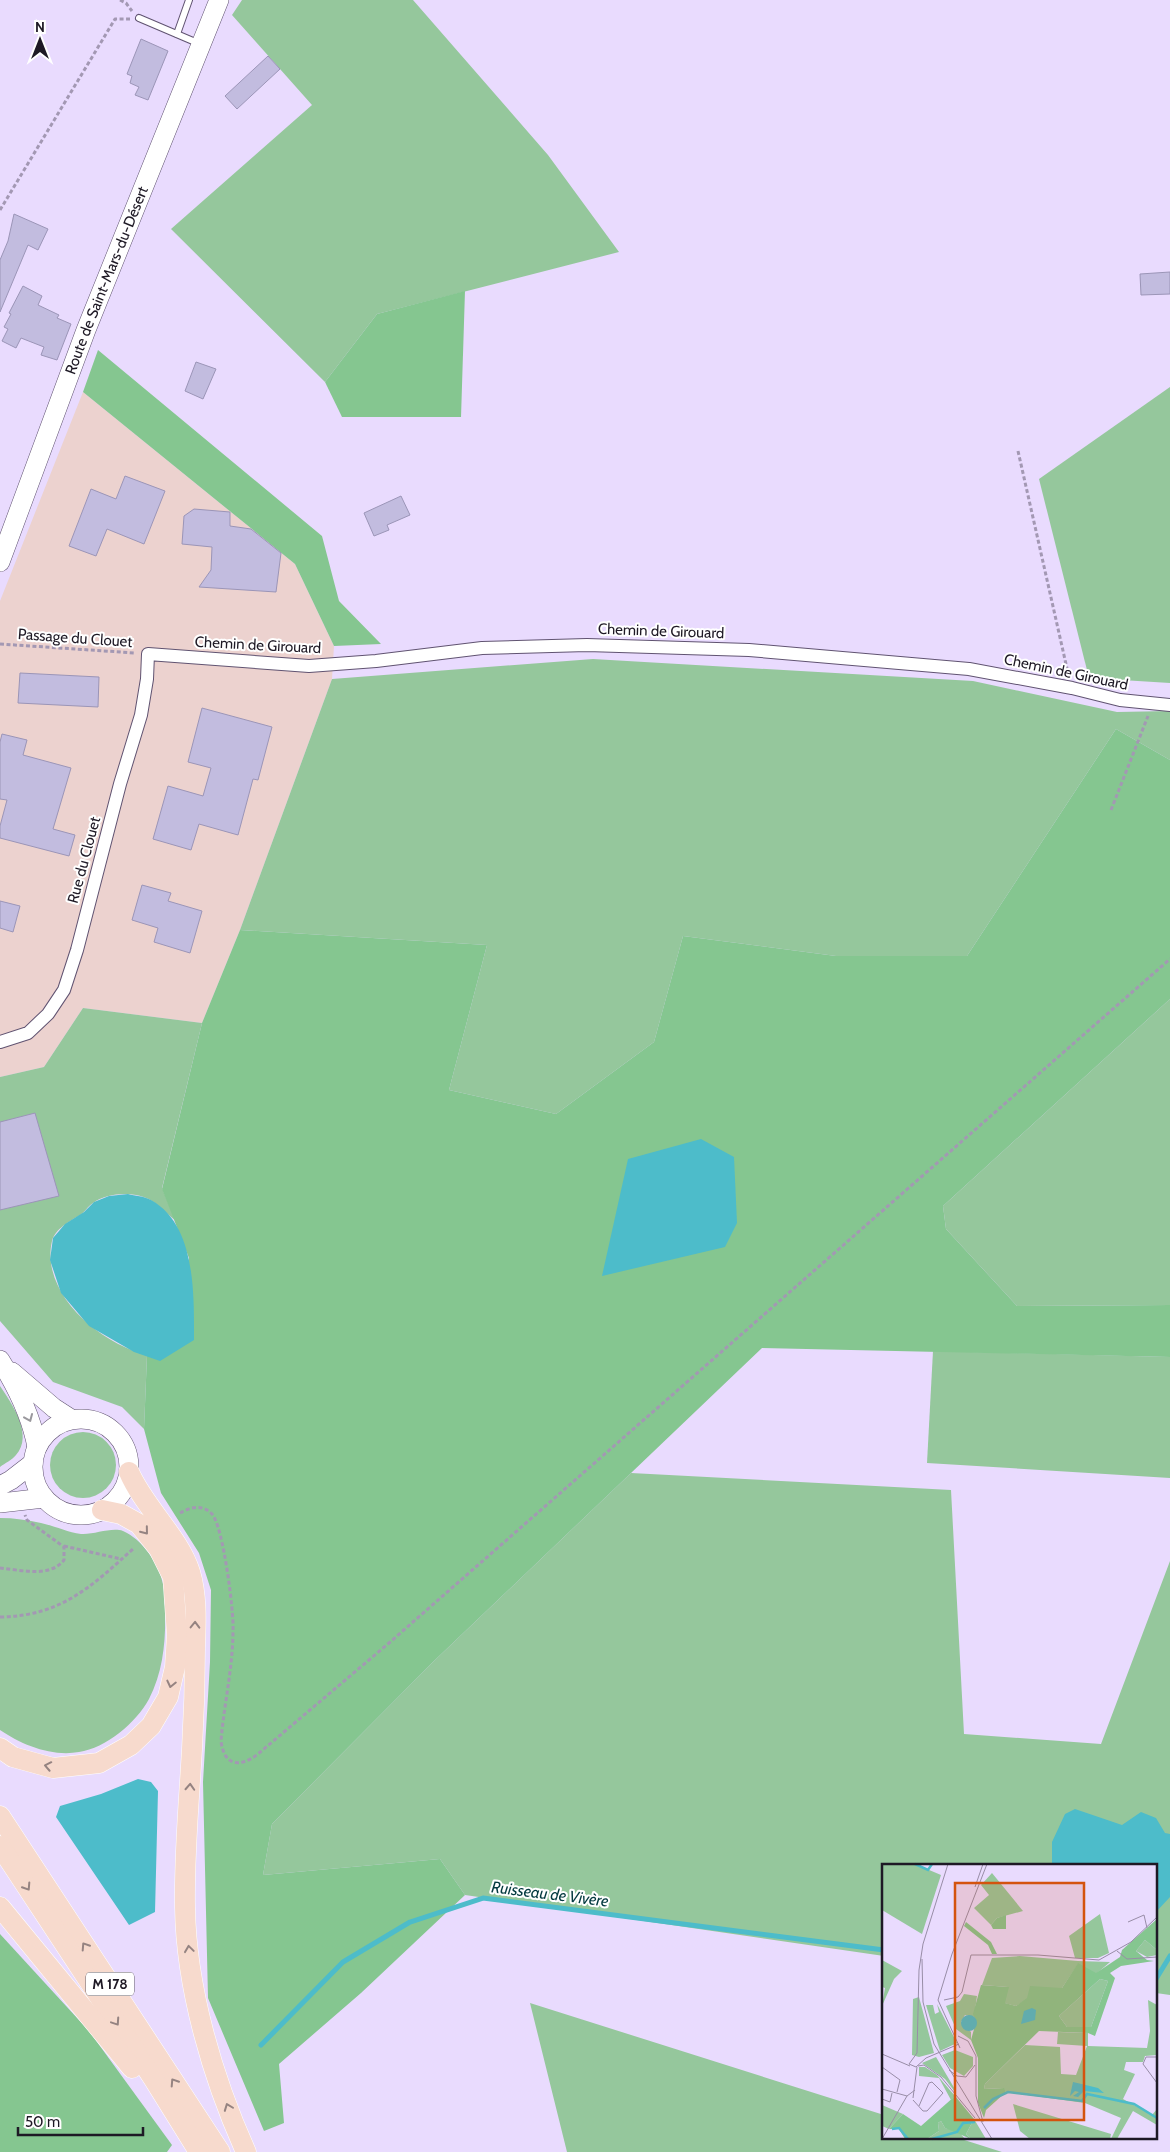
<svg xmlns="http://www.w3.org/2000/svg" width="1170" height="2152" font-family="Cabin,sans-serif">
<rect width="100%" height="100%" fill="#e9dbfe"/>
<path fill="#ecd2cf" d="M83 392 295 564 334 646 332 679 240 930 202 1023 83 1008 44 1067 0 1077V601Z"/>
<g fill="#95c79c">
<path d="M242 0H413L548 155 619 252 377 314 325 382 171 229 312 105 232 15Z"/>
<path d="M1170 387V683L1089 678 1039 479Z"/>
<path d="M593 659 973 681 1117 712 1170 711V760L1116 729 967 956H836L683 936 654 1042 556 1114 449 1090 487 945 240 930 332 679Z"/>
<path d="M1170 999V1305L1017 1306 946 1229 943 1206Z"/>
<path d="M83 1008 202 1023 162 1188 175 1220C167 1214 160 1206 152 1201 137 1191 108 1192 93 1203 88 1206 85 1212 80 1215 70 1221 55 1229 52 1241 40 1294 101 1344 147 1355L144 1429 122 1407 53 1382 0 1321V1077L44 1067Z"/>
<path d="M933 1351 1170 1357V1478L927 1463Z"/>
<path d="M0 1386C12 1404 34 1435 16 1455 12 1460 5 1463 0 1467Z"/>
<circle cx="83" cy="1465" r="33"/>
<path d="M631 1473 951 1490 964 1734 1101 1744 1170 1561V1995L1156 1993V1866H884V1956L465 1895 440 1859 263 1875 272 1824 434 1661Z"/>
<path d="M0 1518C14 1518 28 1520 41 1523 55 1526 67 1532 81 1534 94 1535 111 1527 123 1531 142 1539 159 1564 163 1584 165 1591 164 1599 165 1606 166 1638 164 1670 149 1699 136 1723 106 1748 79 1752 52 1757 22 1745 0 1730Z"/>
<path d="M530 2003 884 2115V2138H958L1002 2152H567Z"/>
</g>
<g fill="#85c690">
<path d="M465 291 461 417H342L325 382 377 314Z"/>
<path d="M98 350 322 536 339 601 381 644 334 646 295 564 83 392Z"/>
<path d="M1116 729 1170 760V999L943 1206 946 1229 1017 1306 1170 1305V1357L762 1348 434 1661 272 1824 263 1875 440 1859 465 1895 361 1993 279 2064 284 2123 264 2131 208 1998 203 1782 210 1662 211 1590 199 1553 161 1493 144 1429 147 1355 160 1360 189 1258 162 1189 202 1023 240 930 487 945 449 1090 556 1114 654 1042 683 936 836 956H967Z"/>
<path d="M0 1934 89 2031 172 2145 167 2152H0Z"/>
</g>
<g fill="#4dbcca">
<path d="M701 1139 734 1157 737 1223 725 1247 602 1276 628 1159Z"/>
<path d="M128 1194C135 1196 144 1196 151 1200 196 1225 194 1294 194 1340L160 1361 134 1352 89 1326 61 1293 50 1260 53 1238 65 1224 84 1212 94 1202 109 1196Z"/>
<path d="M138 1779 151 1782 158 1791 155 1912 129 1925 56 1817 60 1806 101 1794Z"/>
<path d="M1075 1809 1122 1825 1141 1812 1156 1818 1165 1833 1170 1834V1897L1156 1912V1866H1052V1842L1065 1814Z"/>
</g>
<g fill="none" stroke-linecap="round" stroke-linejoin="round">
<g stroke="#4dbcca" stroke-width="5">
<path d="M1156 1979 1170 1956"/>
<path d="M261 2045 343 1962 410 1922 483 1898 884 1950"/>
</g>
</g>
<g fill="#c2bcdf" stroke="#9b95b7">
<path d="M141 39 168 51 148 100 135 95 139 87 130 83 132 76 127 74Z"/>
<path d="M268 56 280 69 237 109 225 96Z"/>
<path d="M14 214 48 229 38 250 28 245 0 312V260L8 241Z"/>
<path d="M1170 272V294L1141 295 1140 274Z"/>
<path d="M23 286 42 296 38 305 59 315 57 318 71 324 57 360 41 355 44 347 21 338 16 348 2 341 8 329 4 327 11 314 9 313Z"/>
<path d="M196 362 216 369 203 399 185 391Z"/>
<path d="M125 476 165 491 144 544 107 529 96 556 69 546 91 489 116 499Z"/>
<path d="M401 496 410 515 387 525 389 530 374 536 364 513Z"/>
<path d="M194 509 230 512V526L251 529 281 553 276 592 199 587 211 570 212 547 182 544 184 516Z"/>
<path d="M20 673 99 677 98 707 18 703Z"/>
<path d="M202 708 272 727 258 780 253 779 238 835 199 824 191 850 153 839 168 786 203 796 211 768 188 762Z"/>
<path d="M2 734 27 740 23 755 71 768 53 829 75 835 69 856 0 838V826L7 800 0 799V742Z"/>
<path d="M142 885 171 893 168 901 202 911 190 953 154 942 158 928 132 920Z"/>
<path d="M0 901 20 906 13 932 0 928Z"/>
<path d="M35 1113 59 1196 0 1210V1122Z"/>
</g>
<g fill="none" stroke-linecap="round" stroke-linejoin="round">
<defs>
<g id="service">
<path d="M139 18 200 44"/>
<path d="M177 34 189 0"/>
</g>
<path id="minor" d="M0 1042 28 1033 48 1014 64 990 77 950 120 784 141 715 147 679 148 654 309 666 376 661 482 648 587 645 749 650 969 669 1072 688 1120 700 1170 705"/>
<g id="secondary">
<path id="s1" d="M0 562 86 330 219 0"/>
<path d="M0 1360C17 1387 31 1415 37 1447"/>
<path d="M12 1372 54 1408 71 1419"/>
<circle cx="81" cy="1467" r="48"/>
<path d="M0 1486 11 1480 33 1463"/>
<path d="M0 1503 44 1498"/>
</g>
<g id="primary">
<path d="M129 1472C144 1507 179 1537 190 1572 197 1595 196 1622 195 1647 195 1681 194 1715 192 1749 189 1802 184 1854 185 1907 186 1988 213 2079 246 2152"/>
<path d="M0 1748 13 1757 53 1768 99 1763 131 1745 151 1726 168 1697 175 1667 177 1635 173 1577 159 1549 139 1524 121 1514 102 1510"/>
<path d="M0 1816 220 2152"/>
<path d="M0 1846 153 2078 199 2152"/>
<path d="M0 1907 132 2068"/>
</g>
</defs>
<use href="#service" stroke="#605371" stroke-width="8"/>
<use href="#minor" stroke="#605371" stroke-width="14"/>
<use href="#secondary" stroke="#605371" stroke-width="20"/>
<use href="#primary" stroke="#fff" stroke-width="21"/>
<g stroke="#a398b3" stroke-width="3" stroke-dasharray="4 2.5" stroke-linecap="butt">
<path d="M120 0 126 3 132 11"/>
<path d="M0 210 115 19H130"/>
<path d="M1018 451 1068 673"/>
<path d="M0 644 135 653"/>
<path d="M1111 810 1148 716"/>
<path d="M180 1513C190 1507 203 1504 212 1514 223 1526 234 1611 233 1630 233 1667 224 1704 221 1741 224 1766 240 1768 258 1754L389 1643 1170 959"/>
<path d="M64 1546 121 1559"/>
<path d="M0 1568C21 1570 50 1578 64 1560V1547L27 1520 25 1515"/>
<path d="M0 1617C61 1616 91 1587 134 1548"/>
</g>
<use href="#service" stroke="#fff" stroke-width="6"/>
<use href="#minor" stroke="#fff" stroke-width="12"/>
<use href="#secondary" stroke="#fff" stroke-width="19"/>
<use href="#primary" stroke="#f7dacd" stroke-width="20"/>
</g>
<defs><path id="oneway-chevron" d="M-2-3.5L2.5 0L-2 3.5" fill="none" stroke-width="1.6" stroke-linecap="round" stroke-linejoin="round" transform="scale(1.25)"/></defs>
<use stroke="#9a989d" href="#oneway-chevron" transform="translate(29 1418) rotate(67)"/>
<g stroke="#958381">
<use href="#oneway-chevron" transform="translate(145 1531) rotate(51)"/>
<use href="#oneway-chevron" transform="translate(195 1625) rotate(-89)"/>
<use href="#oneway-chevron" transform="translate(171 1684) rotate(103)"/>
<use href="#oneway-chevron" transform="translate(48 1766) rotate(-169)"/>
<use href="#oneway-chevron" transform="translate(190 1787) rotate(-87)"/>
<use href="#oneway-chevron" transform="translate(27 1887) rotate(57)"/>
<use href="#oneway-chevron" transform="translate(85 1946) rotate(-123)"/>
<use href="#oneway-chevron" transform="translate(189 1949) rotate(-98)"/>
<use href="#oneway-chevron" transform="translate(116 2022) rotate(56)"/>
<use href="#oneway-chevron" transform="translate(174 2082) rotate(-123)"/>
<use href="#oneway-chevron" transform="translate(228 2107) rotate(-111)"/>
</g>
<g text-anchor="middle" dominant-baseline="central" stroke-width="4" stroke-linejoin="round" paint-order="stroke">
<rect fill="#fff" stroke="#625e66" stroke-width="1" x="86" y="1972.5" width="48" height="23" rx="4"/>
<g font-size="14" font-weight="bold" fill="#1e1925">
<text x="110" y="1984">M 178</text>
</g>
<g font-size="15" fill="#1e1925" stroke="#fff">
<text stroke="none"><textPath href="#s1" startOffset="301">Route de Saint-Mars-du-Désert</textPath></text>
<text transform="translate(661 631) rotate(2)">Chemin de Girouard</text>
<text transform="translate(75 638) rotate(4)">Passage du Clouet</text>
<text transform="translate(258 645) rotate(3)">Chemin de Girouard</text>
<text transform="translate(1066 672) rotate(12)">Chemin de Girouard</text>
<text transform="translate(84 860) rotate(-75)">Rue du Clouet</text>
</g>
<g font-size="16" font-style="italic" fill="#043a40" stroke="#fff">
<text transform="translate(550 1894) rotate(7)">Ruisseau de Vivère</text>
</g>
</g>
<g transform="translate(882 1864)">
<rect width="275" height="275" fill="#e9dbfe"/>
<path d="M0 0H33L59 11 40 70 0 46ZM110 9 141 47 115 54 109 61 92 44 107 31 99 21ZM218 50 227 89 216 94H193L187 72ZM263 76 275 86V91L265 93 254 87ZM138 92 196 97 228 98 214 110 196 100 180 124H165L134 142 122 139 126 123 100 121 110 94ZM0 96 20 107 12 115 0 142 3 124 0 123ZM218 115 226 117 209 163H185L177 152ZM82 130 95 132 92 153 83 151 79 158 89 168V176L74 165 64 142 78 137ZM37 133 52 189 37 193 30 191 31 135ZM266 136 275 141V191L263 192 261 198H244L242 206 253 210 241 235 270 251 275 245V261L251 247 235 275H229L239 254 203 239 124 228 121 224 102 225 103 220 143 181 178 183 179 210 194 211 205 182 175 180 176 168 206 169V182L265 184 268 167ZM55 140 75 179 58 187 44 141H51L53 150 57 148ZM73 186 91 193V202L82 212 68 204 60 191ZM54 193 74 227 73 228 63 215 40 199ZM37 203H43L55 211 73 232 69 236 57 214 37 212ZM131 240 229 270 228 275H148L138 267ZM0 241 21 250 7 265 0 262ZM92 255 104 275H89L84 270ZM59 257 63 264 76 267 83 275H45L57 267 56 259Z" fill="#95c79c"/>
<path d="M124 51V65H111L109 61 115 54ZM275 55V86L263 76 254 87 265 96 272 97 239 102 228 109 233 114 213 172 206 169 157 167 103 220 102 225 122 224 124 228 104 246 102 254 96 239V194L89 176 94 158 91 150 99 121 127 123 123 139 134 142 145 134 148 122 180 124 196 99 214 109 238 93 240 86ZM218 115 226 117 209 163H185L177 152ZM84 58 109 78 115 90H110L106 81 82 62ZM73 232 92 255 84 270 89 275 63 264 59 257 56 259 57 267 45 275H23L17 265H7L21 250 39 262Z" fill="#85c690" fill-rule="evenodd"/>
<path d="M150 144 154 146 153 156 139 160 142 147ZM79 159a8 8 0 1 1 16 0a8 8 0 1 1-16 0ZM191 218 216 224 222 229 202 227 196 233 191 232 197 228 193 227 188 232Z" fill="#4dbcca"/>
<path fill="none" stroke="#4dbcca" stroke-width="2.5" d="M33 0 46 6 50 0M102 244 111 235 126 228 200 237 205 230 252 240 275 254M10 265 17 264 26 275M50 275 75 268 81 259 93 258"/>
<path fill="none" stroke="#988da7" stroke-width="1" d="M66 0 41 80 37 106 35 189 27 200 34 203 44 194 77 180M93 23 101 0M246 58 262 51 265 64M235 87 245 95 275 93M40 95 41 138 52 180 110 275M62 136 76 133 80 128 89 91H156L217 96 249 78 275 53M76 172 86 177 94 192V232L101 258M78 184 56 136 70 90 105 0M0 190 28 202M275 193H264L261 200 275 219M36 202 42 201 59 213 93 254M0 203 18 216 15 228M67 206 75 212 84 213 93 201M0 225 25 232M31 234 35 203M0 235 8 238 10 229M31 236 41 247H45L61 229 50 218 47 219 37 242M0 275 25 232 33 226"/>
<path fill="#d4530e" fill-opacity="0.15" stroke="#d4530e" stroke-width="2.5" d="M73 19H202V256H73Z"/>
<rect width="275" height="275" fill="none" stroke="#1e1925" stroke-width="2.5"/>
</g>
<g transform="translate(40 40)" stroke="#ffffff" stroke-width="4" paint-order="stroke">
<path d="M0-4L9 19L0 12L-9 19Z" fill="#1e1925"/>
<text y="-8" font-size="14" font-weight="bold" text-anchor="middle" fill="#1e1925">N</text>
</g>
<path d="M18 2127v8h125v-8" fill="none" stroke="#1e1925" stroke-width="2.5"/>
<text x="25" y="2127" font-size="15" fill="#1e1925" stroke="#ffffff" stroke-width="4" paint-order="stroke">50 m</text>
</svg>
